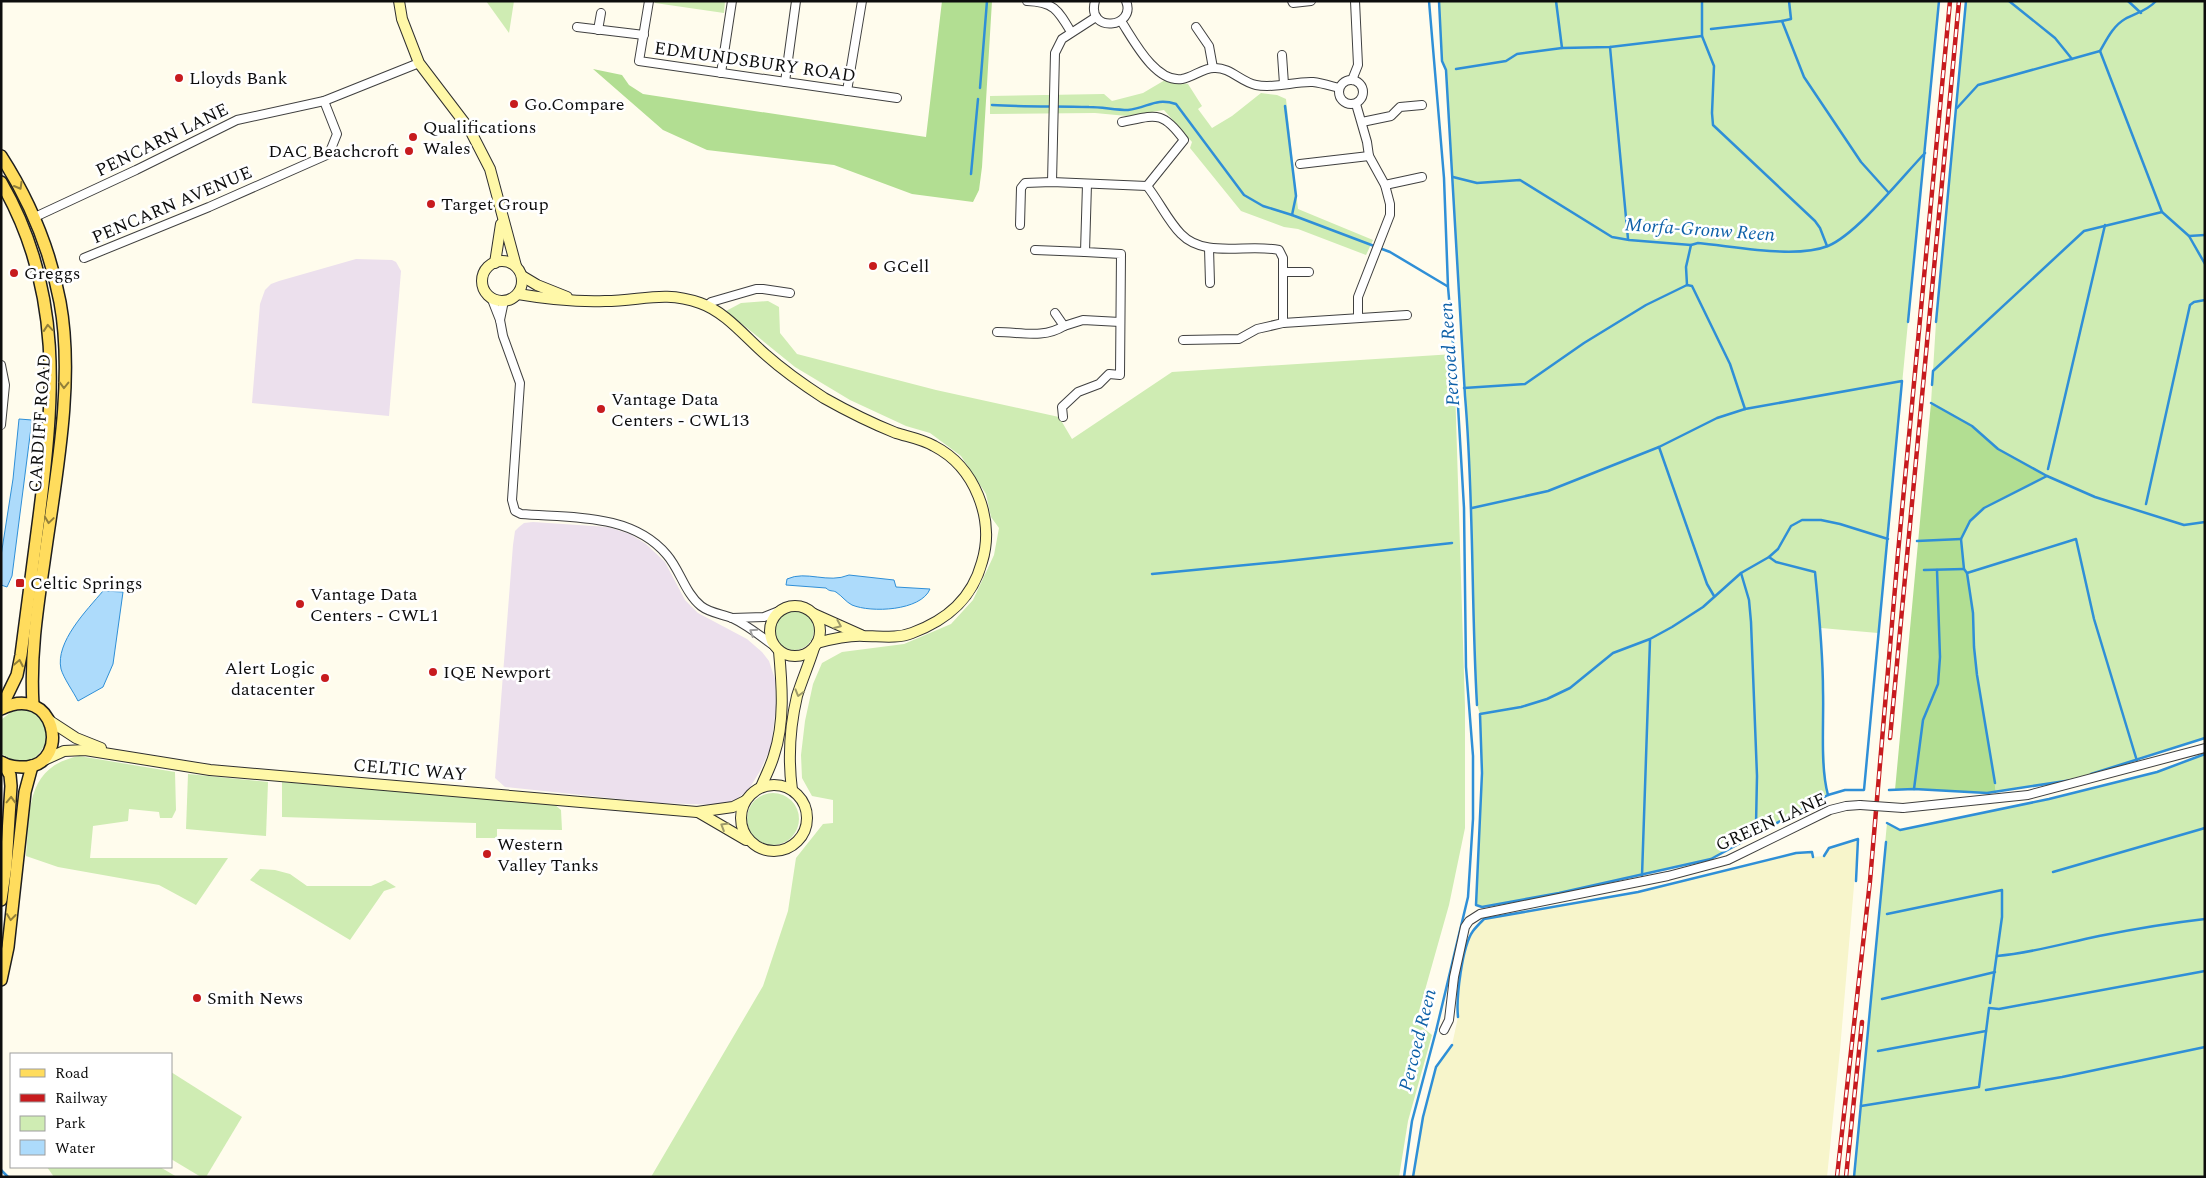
<svg xmlns="http://www.w3.org/2000/svg" width="2206" height="1178" font-family="Spectral,serif">
<rect width="100%" height="100%" fill="#fffced"/>
<g fill="#ece0ed">
<path d="M356 259 392 260 396 262 401 271 389 416 252 403 260 304 265 290 271 284 279 281Z"/>
<path d="M533 522 608 527 630 534 646 544 665 562 685 600 698 613 747 639 762 652 769 661 775 679 776 707 771 747 760 771 749 789 736 800 720 805 657 803 505 787 495 778 513 545 515 531 519 527 524 523Z"/>
</g>
<path fill="#f7f5cb" d="M1858 839 1840 1050 1827 1177H1413L1423 1117 1436 1067 1452 1045 1458 1017 1457 1000 1465 952 1472 932 1484 919 1638 892 1796 853 1812 852 1813 857 1824 856 1829 848Z"/>
<g fill="#cfecb3">
<path d="M486 1H514L509 33Z"/>
<path d="M655 1H725L724 13 655 3Z"/>
<path d="M1439 1H1939L1878 633 1821 628 1824 750 1826 787 1828 795 1711 859 1559 893 1482 907 1476 905 1482 773 1480 714 1477 705C1471 602 1474 499 1465 396L1446 70 1442 61Z"/>
<path d="M1966 1H2205V738C2134 762 2071 783 1996 792 1990 752 1982 713 1977 673 1973 640 1972 607 1967 573L1964 569 1961 539 1970 521 1984 508 2046 476 1998 449 1972 426 1931 403 1936 322Z"/>
<path d="M1165 80 1188 84 1202 106 1198 109 1212 128 1232 116 1261 93 1277 95 1286 99 1298 209 1373 240 1366 255 1298 229 1284 227 1241 211 1190 148 1192 142 1164 110 1127 116 1095 113 990 114V96L1104 94 1112 101 1143 93Z"/>
<path d="M768 301 779 307 780 333 797 354 936 390 1059 417 1072 439 1172 372 1454 354 1465 707V828L1449 905 1416 1022 1432 1035 1408 1121 1399 1177H651L763 986 788 911 796 858 823 824 833 823V800L812 796 802 778 801 755 805 721 813 684 822 663 842 652 904 644 951 624 973 600 994 555 999 528 991 517 986 494 961 456 930 433 906 426 850 400 795 367 726 311 741 303Z"/>
<circle cx="794" cy="630" r="20"/>
<path d="M22 710C72 716 36 788 1 753V720L11 712Z"/>
<path d="M2205 754V1177H1854L1887 823 1900 830 2049 799 2157 772Z"/>
<path d="M79 756 175 772 176 810 172 818H160L159 812 129 809 128 821 93 826 90 858H228L196 905 159 885 58 867 26 856C30 811 25 767 79 756Z"/>
<path d="M188 774 268 782 266 836 186 829Z"/>
<path d="M282 782 554 804 561 810 562 830 497 829V838H476V823L282 817Z"/>
<circle cx="773" cy="819" r="26"/>
<path d="M260 869 275 870 290 874 307 886H371L385 880 396 887 384 891 350 940 250 880Z"/>
<path d="M171 1072 242 1117 206 1177H201L171 1159Z"/>
<path d="M47 1167H160L177 1177H54Z"/>
</g>
<g fill="#b2de92">
<path d="M942 1H992L982 167 979 190 973 202 912 194 834 165 707 150 663 130 593 69 622 75 629 85 643 94 926 137Z"/>
<path d="M1931 403 1972 426 1998 449 2047 476 1984 508 1970 521 1961 539 1964 569 1967 573 1973 613 1974 647 1977 675 1996 792 1987 793 1914 789 1895 790Z"/>
</g>
<g fill="#addbfb" stroke="#2f8fd7">
<path d="M19 419 32 420 12 576 7 587 1 585V556L13 479Z"/>
<path d="M849 575 894 580 896 587 930 589C921 611 871 613 852 605 846 602 842 596 836 592 832 590 830 592 826 588L786 585 787 579C806 570 828 584 849 575Z"/>
<path d="M103 591 123 592 113 664 103 687 78 701C73 691 64 679 61 669 55 642 87 610 103 591Z"/>
</g>
<g fill="none" stroke-linecap="round" stroke-linejoin="round">
<g stroke="#2f8fd7" stroke-width="2.5">
<path d="M1439 1 1442 61 1446 70 1465 396C1474 499 1471 602 1477 705"/>
<path d="M1556 1 1562 48"/>
<path d="M1702 1V36L1714 66 1712 113 1713 125 1815 221 1820 228 1827 246"/>
<path d="M2009 1 2055 38 2072 59"/>
<path d="M2128 1 2141 13"/>
<path d="M1782 21 1791 19 1789 1"/>
<path d="M1711 29 1782 21 1804 77 1861 162 1888 192"/>
<path d="M1610 47 1628 239"/>
<path d="M2100 51 2162 212 2189 236 2205 264"/>
<path d="M1456 69 1506 61 1517 54 1562 48 1610 47 1702 36"/>
<path d="M980 88 987 1"/>
<path d="M992 105C1025 107 1057 106 1089 107 1102 107 1115 110 1128 110 1148 108 1155 97 1176 104L1244 195 1263 206 1292 215 1390 252 1447 286"/>
<path d="M1285 106 1296 196 1292 215"/>
<path d="M1957 108 1978 85 2100 51C2107 39 2113 26 2125 19 2136 13 2147 11 2156 1"/>
<path d="M971 174 978 99"/>
<path d="M1453 177 1477 183 1520 180 1612 237 1629 240 1691 245 1698 243C1733 246 1795 259 1828 246 1857 234 1902 177 1925 153"/>
<path d="M2189 236 2205 235"/>
<path d="M1687 285 1686 267 1691 245"/>
<path d="M1908 322 1939 1"/>
<path d="M1936 322 1966 1"/>
<path d="M1932 385 1933 371 2084 231 2162 212"/>
<path d="M1464 388 1525 384 1584 343 1646 305 1687 285 1692 286 1730 364 1745 409"/>
<path d="M1931 403 1972 426 1998 449 2047 476 2095 497 2184 525 2205 522"/>
<path d="M1659 447 1707 584 1714 596"/>
<path d="M2048 469 2105 225"/>
<path d="M2146 504 2190 305 2194 302 2205 300"/>
<path d="M1472 508 1548 491 1659 447 1717 418 1745 409 1902 381 1864 790H1845L1828 795 1711 859 1559 893 1482 907 1476 905 1482 773 1480 714 1521 707 1547 699 1570 688 1613 653 1650 639 1672 627 1703 607 1741 573 1769 557 1778 549 1791 526 1802 520H1821L1840 524 1888 539"/>
<path d="M1917 541 1961 539"/>
<path d="M1769 557 1776 562 1815 572C1819 612 1823 651 1823 691 1824 722 1820 766 1828 795"/>
<path d="M1924 570 1964 569"/>
<path d="M1741 573 1749 600 1751 622 1757 776 1756 825"/>
<path d="M1967 573 2076 539 2094 619 2137 761"/>
<path d="M1152 574 1278 562 1452 543"/>
<path d="M2091 774 2205 738"/>
<path d="M1995 783 1977 675 1974 647 1973 613 1967 573 1964 569 1961 539 1970 521 1984 508 2047 476"/>
<path d="M1914 789 1923 720 1938 684 1940 657 1937 570"/>
<path d="M1889 790 1914 789 1987 793 2072 780"/>
<path d="M1887 823 1900 830 2049 799 2157 772 2205 754"/>
<path d="M1824 856 1829 848 1858 839 1856 881"/>
<path d="M2053 872 2205 828"/>
<path d="M1642 876 1650 640"/>
<path d="M1887 914 2002 890V917L1990 1003"/>
<path d="M1997 956C2032 953 2065 943 2099 936 2134 929 2170 923 2205 919"/>
<path d="M1882 999 1995 972"/>
<path d="M1458 1017C1456 998 1462 946 1473 931 1476 927 1480 923 1484 919L1638 892 1796 853 1812 852 1813 857"/>
<path d="M1878 1051 1986 1031"/>
<path d="M1986 1090 2062 1077 2205 1047"/>
<path d="M1861 1106 1979 1087 1989 1008 1999 1009 2205 971"/>
<path d="M1 1170 8 1177"/>
<path d="M1404 1177 1412 1121 1436 1031 1468 897 1473 819V756L1466 667 1464 508 1457 389 1448 287 1444 178 1429 1"/>
<path d="M1413 1177 1423 1117 1436 1067 1452 1045"/>
<path d="M1854 1177 1886 842"/>
</g>
<defs>
<g id="street">
<path d="M649 1 639 61 897 98"/>
<path d="M1027 1C1054 2 1058 10 1071 32"/>
<path d="M1095 1C1086 34 1137 28 1126 1"/>
<path d="M1292 1 1293 3 1311 1"/>
<path d="M1121 21C1133 39 1155 83 1182 79 1193 77 1203 68 1214 68 1230 67 1241 82 1256 85 1275 89 1295 81 1313 82 1322 83 1331 86 1339 88"/>
<path d="M577 27 644 35"/>
<path d="M1196 27 1209 46 1213 68"/>
<path d="M598 30 601 13"/>
<path d="M1282 55 1284 84"/>
<path d="M721 73 732 1"/>
<circle cx="1351" cy="92" r="12"/>
<path d="M1352 80 1358 65 1355 1"/>
<path d="M785 82 796 1"/>
<path d="M847 91 862 1"/>
<path d="M1356 104 1367 142 1369 156 1385 185 1390 204V215L1358 297V317"/>
<path d="M1122 122C1156 115 1162 110 1184 140L1147 186"/>
<path d="M1362 122 1391 116 1400 107 1422 105"/>
<path d="M1300 164 1369 156"/>
<path d="M1052 182 1055 53 1062 39 1096 17"/>
<path d="M1385 185 1422 177"/>
<path d="M35 217 136 170 237 120 324 101 419 63"/>
<path d="M1020 225 1021 188 1025 183 1052 182 1147 186C1159 201 1168 221 1181 234 1205 259 1248 243 1279 250L1283 258V323"/>
<path d="M1209 248 1210 283"/>
<path d="M1035 250 1085 252"/>
<path d="M84 258 209 207 329 154 337 134 324 101"/>
<path d="M1283 272H1309"/>
<path d="M491 297 500 320 503 336 520 383 512 500 515 511 521 514C571 518 632 513 667 555 680 570 685 593 701 606 710 613 722 614 732 618 747 625 761 636 774 646"/>
<path d="M707 306 711 302 756 289H763L790 293"/>
<path d="M1055 313 1064 326 1083 320 1120 322"/>
<path d="M500 320 504 301"/>
<path d="M997 332C1021 332 1043 339 1064 326"/>
<path d="M1183 340 1239 339 1257 329 1283 323 1407 315"/>
<path d="M1 365 5 385 1 425"/>
<path d="M1063 417 1062 407 1078 392 1099 384 1109 374 1120 375 1121 254 1085 252 1087 184"/>
<path d="M732 618 764 617 779 611"/>
<path d="M1903 808 2028 795 2205 748"/>
<path d="M1444 1030 1449 1020 1454 977 1465 927 1469 921 1480 914 1668 876 1728 860 1830 810 1846 806 1860 805"/>
</g>
<g id="secondary">
<path d="M399 1 402 19 419 63 470 130 490 169 516 266"/>
<circle cx="502" cy="281" r="20"/>
<path d="M495 263 501 224"/>
<path d="M522 276 537 285 567 297"/>
<path d="M518 294C547 299 576 302 605 301 641 301 664 290 700 303 726 312 746 338 766 355 784 371 804 385 824 398 847 411 871 423 896 433 909 437 922 439 934 446 975 467 995 519 982 562 972 599 947 620 912 633 897 639 880 636 864 636 849 635 832 639 817 643"/>
<circle cx="795" cy="631" r="25"/>
<path d="M814 614 861 635"/>
<path d="M50 721 76 738 101 748"/>
<path d="M42 761 64 751 85 750 210 770 697 812 733 807 745 801"/>
<circle cx="774" cy="818" r="33"/>
<path d="M761 787C765 777 771 766 774 755 785 722 782 685 779 651"/>
<path d="M792 790C788 759 790 726 797 696 802 680 809 664 814 648"/>
<path d="M698 812 746 840"/>
</g>
<g id="primary">
<path d="M1 156C30 201 50 249 60 302 75 383 55 481 44 562 37 610 30 656 33 705"/>
<path d="M1 182C64 291 54 398 39 517 33 563 27 609 21 655L17 675 1 708"/>
<path d="M1 709C55 682 71 762 27 767 17 767 10 767 1 762"/>
<path d="M1 900 6 866 11 786 10 775 3 763"/>
<path d="M1 980 8 947 25 792 32 766"/>
</g>
</defs>
<use href="#street" stroke="#404040" stroke-width="10"/>
<use href="#secondary" stroke="#2f2f2f" stroke-width="12"/>
<use href="#primary" stroke="#1e1e1e" stroke-width="14"/>
<use href="#street" stroke="#fff" stroke-width="8"/>
<use href="#secondary" stroke="#fff8a8" stroke-width="10"/>
<use href="#primary" stroke="#ffdc5d" stroke-width="11"/>
<defs>
<g id="rail">
<path d="M1890 738 1959 1"/>
<path d="M1837 1177 1870 881 1898 553 1950 1"/>
<path d="M1846 1177 1862 1022"/>
</g>
</defs>
<use href="#rail" stroke="#c71b1e" stroke-width="4.5"/>
<use href="#rail" stroke="#fff" stroke-width="2.5" stroke-dasharray="8" stroke-linecap="butt"/>
<defs>
<path id="street-bridge" d="M1860 805 1903 808"/>
</defs>
<use href="#street-bridge" stroke="#404040" stroke-width="10" stroke-linecap="butt"/>
<use href="#street-bridge" stroke="#fff" stroke-width="8"/>
</g>
<defs><path id="oneway-chevron" d="M-2-3.5L2.5 0L-2 3.5" fill="none" stroke-width="1.6" stroke-linecap="round" stroke-linejoin="round" transform="scale(1.25)"/></defs>
<g stroke="#927f39">
<use href="#oneway-chevron" transform="translate(19 186) rotate(60)"/>
<use href="#oneway-chevron" transform="translate(48 328) rotate(-95)"/>
<use href="#oneway-chevron" transform="translate(64 385) rotate(91)"/>
<use href="#oneway-chevron" transform="translate(49 520) rotate(98)"/>
<use href="#oneway-chevron" transform="translate(19 663) rotate(-79)"/>
<use href="#oneway-chevron" transform="translate(11 800) rotate(-88)"/>
<use href="#oneway-chevron" transform="translate(11 917) rotate(97)"/>
</g>
<g stroke="#9e9a6a">
<use href="#oneway-chevron" transform="translate(838 625) rotate(23)"/>
<use href="#oneway-chevron" transform="translate(799 693) rotate(106)"/>
<use href="#oneway-chevron" transform="translate(724 826) rotate(-149)"/>
</g>
<use stroke="#9e9e9e" href="#oneway-chevron" transform="translate(753 632) rotate(-147)"/>
<g fill="#c71b1e" stroke="#fff" stroke-width="2">
<circle cx="179" cy="78" r="5"/>
<circle cx="514" cy="104" r="5"/>
<circle cx="413" cy="137" r="5"/>
<circle cx="409" cy="151" r="5"/>
<circle cx="431" cy="204" r="5"/>
<circle cx="873" cy="266" r="5"/>
<circle cx="14" cy="273" r="5"/>
<circle cx="601" cy="409" r="5"/>
<rect x="15" y="578" width="10" height="10" rx="2.5"/>
<circle cx="300" cy="604" r="5"/>
<circle cx="433" cy="672" r="5"/>
<circle cx="325" cy="678" r="5"/>
<circle cx="487" cy="854" r="5"/>
<circle cx="197" cy="998" r="5"/>
</g>
<g text-anchor="middle" dominant-baseline="central" stroke-width="5" stroke-linejoin="round" paint-order="stroke">
<g font-size="18" fill="#0d0d0d" stroke="#fff">
<text transform="translate(755 62) rotate(8)">EDMUNDSBURY ROAD</text>
<text transform="translate(162 140) rotate(-26)">PENCARN LANE</text>
<text transform="translate(172 205) rotate(-23)">PENCARN AVENUE</text>
<text transform="translate(40 423) rotate(-86)">CARDIFF ROAD</text>
<text transform="translate(410 770) rotate(5)">CELTIC WAY</text>
<text transform="translate(1771 822) rotate(-24)">GREEN LANE</text>
</g>
<g font-size="18" fill="#0d0d0d" stroke="#fff" text-anchor="start">
<text x="189" y="78">Lloyds Bank</text>
<text x="524" y="104">Go.Compare</text>
<text x="423" y="127">Qualifications<tspan x="423" dy="21">Wales</tspan></text>
<text x="399" y="151" text-anchor="end">DAC Beachcroft</text>
<text x="441" y="204">Target Group</text>
<text x="883" y="266">GCell</text>
<text x="24" y="273">Greggs</text>
<text x="611" y="399">Vantage Data<tspan x="611" dy="21">Centers - CWL13</tspan></text>
<text x="30" y="583">Celtic Springs</text>
<text x="310" y="594">Vantage Data<tspan x="310" dy="21">Centers - CWL1</tspan></text>
<text x="315" y="668" text-anchor="end">Alert Logic<tspan x="315" dy="21">datacenter</tspan></text>
<text x="443" y="672">IQE Newport</text>
<text x="497" y="844">Western<tspan x="497" dy="21">Valley Tanks</tspan></text>
<text x="207" y="998">Smith News</text>
</g>
<g font-size="19" font-style="italic" fill="#0d60a8" stroke="#fff">
<text transform="translate(1700 230) rotate(4)">Morfa-Gronw Reen</text>
<text transform="translate(1450 354) rotate(-94)">Percoed Reen</text>
<text transform="translate(1418 1040) rotate(-76)">Percoed Reen</text>
</g>
</g>
<rect width="2206" height="1178" fill="none" stroke="#0d0d0d" stroke-width="5"/>
<rect x="10" y="1053" width="162" height="115" fill="#ffffff" stroke="#9e9e9e"/>
<rect x="20" y="1069" width="25" height="8" fill="#ffdc5d" stroke="#9e9e9e"/>
<text x="55" y="1078" font-size="15" fill="#0d0d0d">Road</text>
<rect x="20" y="1094" width="25" height="8" fill="#c71b1e" stroke="#9e9e9e"/>
<text x="55" y="1103" font-size="15" fill="#0d0d0d">Railway</text>
<rect x="20" y="1116" width="25" height="15" fill="#cfecb3" stroke="#9e9e9e"/>
<text x="55" y="1128" font-size="15" fill="#0d0d0d">Park</text>
<rect x="20" y="1140" width="25" height="15" fill="#addbfb" stroke="#9e9e9e"/>
<text x="55" y="1153" font-size="15" fill="#0d0d0d">Water</text>
</svg>
